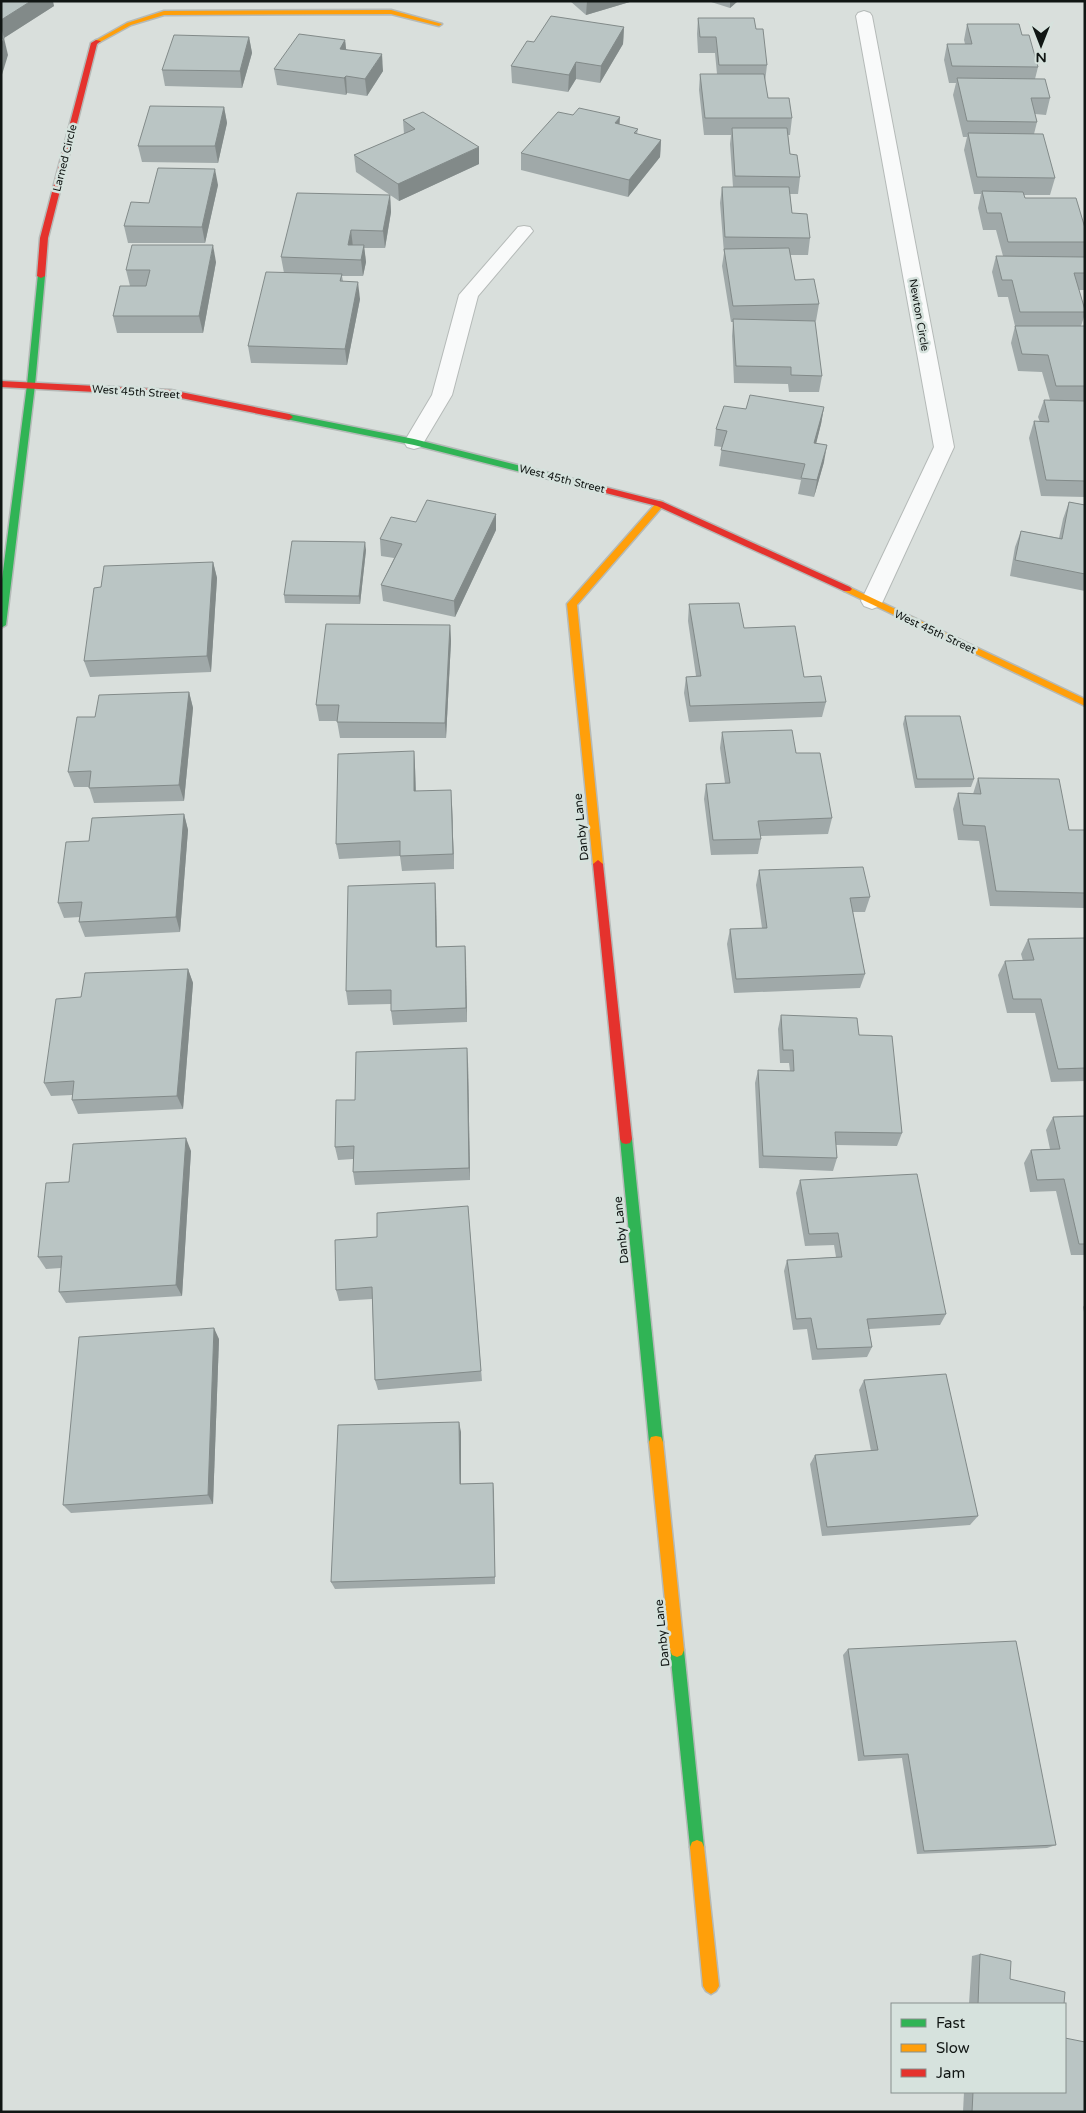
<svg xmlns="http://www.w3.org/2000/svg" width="1086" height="2113" font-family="'Varela Round',sans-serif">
<rect width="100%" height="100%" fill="#d9dfdc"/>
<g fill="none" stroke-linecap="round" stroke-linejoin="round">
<defs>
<g id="street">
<path d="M864 11 870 13 872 16 954 447 883 601 880 606 872 609 864 606 861 601 934 447 856 16 858 13Z"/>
<path d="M524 226 530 227 533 231 478 296 452 395 421 447 414 449 407 447 404 442 432 395 459 295 518 227Z"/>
</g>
<g id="fast">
<path d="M38 274 45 276 35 385 6 625 1 628V587L27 385Z"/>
<path d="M289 414 414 439 581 481 585 484 581 487 414 445 286 419 285 417Z"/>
<path d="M626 1134 630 1135 632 1139 663 1442 661 1447 656 1448 651 1447 649 1442 620 1139 622 1135Z"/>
<path d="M677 1643 682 1645 684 1650 704 1847 702 1852 697 1854 692 1852 690 1847 670 1650 672 1645Z"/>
</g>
<g id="slow">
<path d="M391 10 442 24 439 26 391 14 164 15 131 25 100 42 95 41 127 23 164 11Z"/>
<path d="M660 501 663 502V506L577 605 603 864 598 868 593 864 567 604 657 502Z"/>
<path d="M847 586 1085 699V706L844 591V587Z"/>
<path d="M656 1436 661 1437 663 1442 684 1650 682 1655 677 1657 672 1655 670 1650 649 1442 651 1437Z"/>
<path d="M697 1840 702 1842 704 1847 719 1986 716 1991 711 1994 706 1991 703 1986 690 1847 692 1842Z"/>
</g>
<g id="jam">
<path d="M96 40 101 41 97 44 48 238 45 276 41 278 37 276 40 238 91 43Z"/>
<path d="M1 381 171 390 289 414 293 417 289 420 171 396 1 387Z"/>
<path d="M581 481 663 502 850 587 852 589 850 591H844L657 506 578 486V482Z"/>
<path d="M598 860 603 864 632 1139 630 1143 626 1144 622 1143 620 1139 593 864Z"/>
</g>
</defs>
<use href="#street" stroke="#b5bab8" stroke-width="2"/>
<use href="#fast" stroke="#b5bab8" stroke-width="3"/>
<use href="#slow" stroke="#b5bab8" stroke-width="3"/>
<use href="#jam" stroke="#b5bab8" stroke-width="3"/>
<use href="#street" fill="#f9fafa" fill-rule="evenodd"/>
<use href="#fast" fill="#30b455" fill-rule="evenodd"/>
<use href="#slow" fill="#ff9f0a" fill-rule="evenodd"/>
<use href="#jam" fill="#e5322d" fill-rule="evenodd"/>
</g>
<g fill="#a0a9a9">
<path d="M1 1 54 6 4 38 1 37Z"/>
<path d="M570 1H633L586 15Z"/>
<path d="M708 1H738L730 8Z"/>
<path d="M698 18 756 29 767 65 765 82 768 98 792 118 790 135H788L790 154 800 177 798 194H790L792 213 810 238 808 255H790L795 280 819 304 816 321H809L822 376 819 392H789L788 384 734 383 732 336 733 322H731L722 266 724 253 720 203 722 187H733L730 144 731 135H704L699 90 700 74H717L715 53H698L697 34Z"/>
<path d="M967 24 1022 35 1038 67 1035 79 1050 98 1046 115 1035 114 1037 122 1034 134 1055 178 1050 195H1024L1025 198 1085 228V290H1079L1085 310V314L1081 326H1085V497L1041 496 1029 438 1034 421 1040 422 1038 417 1044 400H1050L1042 372 1018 371 1011 343 1015 326 1008 297H998L992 272 996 256H1003L996 230H983L978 208 981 194H974L964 150 967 137H963L953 95 956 83H949L944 60 947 44H965L964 40Z"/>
<path d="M624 27 623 44 600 83 576 79 568 92 512 83 511 66 534 42Z"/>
<path d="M249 37 252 53 242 88 165 86 162 70Z"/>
<path d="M345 40 346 49 383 71 367 96 347 93 346 95 277 85 274 69Z"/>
<path d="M224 107 227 123 218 163 142 162 138 146Z"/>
<path d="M573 115 638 129 637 134 661 140 660 157 628 197 521 170V153Z"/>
<path d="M403 120 479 164 399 201 356 172 354 155 404 134Z"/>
<path d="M218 185 205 243H128L124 226 149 203Z"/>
<path d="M390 195 391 212 385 248H364L366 262 363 276H342L343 281 360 299 347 365 251 363 248 346 284 273 281 257Z"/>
<path d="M216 262 203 333H117L113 316 130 286 126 270Z"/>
<path d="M824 407 821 424 816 443 824 462 814 497 798 494 801 480 719 466 722 447 714 446 716 429 746 409Z"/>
<path d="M1069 502 1085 505V591L1010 576 1015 547 1021 531 1059 538 1063 519Z"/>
<path d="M416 522 496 530 455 617 383 601 381 585 394 558 381 556 380 539Z"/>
<path d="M366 550 360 604 285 603 284 595Z"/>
<path d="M213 562 217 578 211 672 90 677 84 661 101 587Z"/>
<path d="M689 604 744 628 804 677 826 702 822 717 689 722 684 693 686 677 696 676 688 621Z"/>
<path d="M450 625 451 641 446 738H340L337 721H319L316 705Z"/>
<path d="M189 692 193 708 184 801 94 803 89 787H74L68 772 95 717Z"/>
<path d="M905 716 974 779 971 787 915 788 903 724Z"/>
<path d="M722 732 796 753 832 818 828 834 760 836 761 839 758 854 711 855 704 799 706 784 725 783 720 748Z"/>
<path d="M414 751 415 767 416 791 452 805 454 869 402 871 400 856 339 859 336 844Z"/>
<path d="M978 778 1069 830H1085V908L990 906 979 841 958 840 953 809 958 793 973 794Z"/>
<path d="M184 814 188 830 180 932 85 937 79 922 80 917 64 918 58 903 89 841Z"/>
<path d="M759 870 870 897 865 912H853L865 974 860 988 734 993 727 944 730 929 762 928 756 885Z"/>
<path d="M435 883 436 897 437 947 465 946 467 1022 393 1025 391 1011V1004L348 1005 346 991Z"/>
<path d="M1085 938V1081L1051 1082 1035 1013H1007L998 975 1005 961H1023L1021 954 1028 939Z"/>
<path d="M188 969 193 983 183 1109 78 1114 72 1100V1095L51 1096 44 1083 81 997Z"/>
<path d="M781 1015 859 1035 902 1133 897 1146 836 1145 837 1158 833 1171 759 1168 755 1083 758 1070 790 1071 789 1063H780L778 1029Z"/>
<path d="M468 1062 470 1180 355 1185 353 1172V1159L338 1160 335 1147 355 1100Z"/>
<path d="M1085 1116V1255H1071L1056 1191 1030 1192 1024 1163 1031 1150 1050 1149 1046 1130 1053 1117Z"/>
<path d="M191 1151 182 1296 66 1303 59 1292 61 1268 46 1269 38 1257 69 1182Z"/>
<path d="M800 1180 946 1314 940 1325 869 1329 872 1347 867 1357 812 1360 807 1329 793 1330 784 1271 787 1260 836 1257 834 1245 805 1246 796 1193Z"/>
<path d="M468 1206 482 1381 378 1390 375 1380 372 1299 339 1301 336 1290 377 1237Z"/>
<path d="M1085 1304V1317L1083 1307Z"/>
<path d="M219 1339 213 1504 71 1513 63 1505Z"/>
<path d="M864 1380 978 1516 970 1525 822 1536 810 1464 815 1455 871 1451 859 1390Z"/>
<path d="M461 1432V1484L493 1483 495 1584 335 1589 331 1582Z"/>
<path d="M848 1649 1056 1845 1047 1848 917 1854 902 1758 858 1761 843 1655Z"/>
<path d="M980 1954 1010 1979 1064 2004H969L972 1956Z"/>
<path d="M964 2092H1065L1085 2112H963Z"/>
</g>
<g fill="#828a89">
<path d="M31 1H53L54 6 4 38 1 27V20Z"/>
<path d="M587 1H633L586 15Z"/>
<path d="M730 1H738L730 8Z"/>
<path d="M624 27 623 44 600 83 601 66Z"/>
<path d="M249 37 252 53 242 88 240 71Z"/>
<path d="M4 38 8 55 1 78V46Z"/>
<path d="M345 40 347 57 340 49Z"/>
<path d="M382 54 383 71 367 96 365 79Z"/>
<path d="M576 62V79L568 92 569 75Z"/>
<path d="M346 76 347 93 346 95 344 78Z"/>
<path d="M224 107 227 123 218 163 215 146Z"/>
<path d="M620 117 619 134 615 123Z"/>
<path d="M661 140 660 157 628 197 629 180Z"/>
<path d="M479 147V164L399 201 398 184Z"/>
<path d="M215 169 218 185 205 243 202 227Z"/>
<path d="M390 195 391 212 385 248 383 231Z"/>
<path d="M351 230 353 247 348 245Z"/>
<path d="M213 245 216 262 203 333 199 316Z"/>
<path d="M364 245 366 262 363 276 361 260Z"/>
<path d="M358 282 360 299 347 365 345 349Z"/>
<path d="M824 407 821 424 812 460 814 443Z"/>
<path d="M827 445 824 462 814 497 817 480Z"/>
<path d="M496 514V530L455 617 454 601Z"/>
<path d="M365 542 366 550 360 604 359 596Z"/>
<path d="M213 562 217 578 211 672 207 656Z"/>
<path d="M450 625 451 641 446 738 445 723Z"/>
<path d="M189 692 193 708 184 801 179 785Z"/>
<path d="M414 751 415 767 416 806 414 791Z"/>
<path d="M451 790 452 805 454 869 453 854Z"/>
<path d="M184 814 188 830 180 932 176 917Z"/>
<path d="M435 883 436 897 437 962 436 947Z"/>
<path d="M465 946 466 960 467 1022 466 1008Z"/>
<path d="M188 969 193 983 183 1109 177 1096Z"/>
<path d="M467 1048 468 1062 470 1180 469 1168Z"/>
<path d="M186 1138 191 1151 182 1296 176 1285Z"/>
<path d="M214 1328 219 1339 213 1504 208 1495Z"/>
<path d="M459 1422 461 1432V1493L460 1484Z"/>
<path d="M493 1483 494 1492 495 1584V1577Z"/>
</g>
<g fill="#bac5c4" stroke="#828a89">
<path d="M1 1H31L1 20Z"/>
<path d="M551 16 624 27 601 66 576 62 569 75 511 66 527 41 534 42Z"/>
<path d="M698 18H754L756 29H763L767 65H719L716 37H700Z"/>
<path d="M967 24H1019L1022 35H1029L1038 67 952 66 947 44H972Z"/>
<path d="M299 34 345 40 340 49 382 54 365 79 346 76 344 78 274 69Z"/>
<path d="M174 35 249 37 240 71 162 70Z"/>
<path d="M1 38H4L1 46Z"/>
<path d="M700 74H764L768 98H789L792 118H705Z"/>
<path d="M957 78 1045 79 1050 98H1031L1037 122 967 121Z"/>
<path d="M150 106 224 107 215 146H138Z"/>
<path d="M579 108 620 117 615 123 638 129 634 133 661 140 629 180 521 153 558 112 573 115Z"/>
<path d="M423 112 479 147 398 184 354 155 415 129 403 120Z"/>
<path d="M732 128H787L790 154 797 155 800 177 735 176Z"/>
<path d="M968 133 1043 134 1055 178 977 177Z"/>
<path d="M158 168 215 169 202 227 124 226 131 202 149 203Z"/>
<path d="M722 187H789L792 213 807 214 810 238 725 237Z"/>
<path d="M982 191 1023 192 1025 198H1076L1085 228V242H1008L1001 213H987Z"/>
<path d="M297 193 390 195 383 231 351 230 348 245H364L361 260 281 257Z"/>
<path d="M132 245H213L199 316H113L120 286H146L150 270H126Z"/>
<path d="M789 248 795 280 814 279 819 304 733 306 724 249Z"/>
<path d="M996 256 1085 257V273H1074L1085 310V312H1020L1012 280H1002Z"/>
<path d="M266 272 342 274 340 281 358 282 345 349 248 346Z"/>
<path d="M733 319 815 321 822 376 791 375V367L736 366Z"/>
<path d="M1015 326H1085V386H1056L1048 355 1022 354Z"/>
<path d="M750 395 824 407 814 443 827 445 817 480 801 478 805 464 721 450 727 431 716 429 724 406 746 409Z"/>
<path d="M1044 400 1085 401V481L1046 480 1034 421 1049 422Z"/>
<path d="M427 500 496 514 454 601 381 585 402 544 380 539 391 517 416 522Z"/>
<path d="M1069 502 1085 505V574L1015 560 1021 531 1062 539Z"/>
<path d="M292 541 365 542 359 596 284 595Z"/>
<path d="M213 562 207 656 84 661 94 588 101 587 104 566Z"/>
<path d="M739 603 744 628 795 626 804 677 821 676 826 702 690 706 686 677 701 676 689 604Z"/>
<path d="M326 624 450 625 445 723 337 722 339 705H316Z"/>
<path d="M189 692 179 785 89 788 91 771 68 772 77 717H95L99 695Z"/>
<path d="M905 716H960L974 779H917Z"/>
<path d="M792 730 796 753H820L832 818 758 821 761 839 713 840 706 784 730 783 722 732Z"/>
<path d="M414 751V791L451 790 453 854 400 856V841L336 844 338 754Z"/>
<path d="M978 778 1059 779 1069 830H1085V893L996 891 985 826 963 825 958 793 981 794Z"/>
<path d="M184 814 176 917 79 922 82 902 58 903 66 842 89 841 92 818Z"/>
<path d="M863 867 870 897 850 898 865 974 736 979 730 929 767 928 759 870Z"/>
<path d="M435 883 436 947 465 946 466 1008 391 1011V990L346 991 348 886Z"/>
<path d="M1085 938V1068L1058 1069 1041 999H1013L1005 961 1034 960 1028 939Z"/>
<path d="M188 969 177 1096 72 1100 74 1081 44 1083 56 999 81 997 85 973Z"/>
<path d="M781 1015 857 1018 859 1035 892 1036 902 1133 835 1132 837 1158 763 1156 758 1070 794 1071 793 1050H783Z"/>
<path d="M467 1048 469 1168 353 1172 354 1146 335 1147 336 1100H355L356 1052Z"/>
<path d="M1085 1116V1244H1079L1064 1179 1037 1180 1031 1150 1060 1149 1053 1117Z"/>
<path d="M186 1138 176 1285 59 1292 62 1256 38 1257 46 1183 69 1182 73 1144Z"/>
<path d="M917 1174 946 1314 867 1319 872 1347 817 1349 811 1318 796 1319 787 1260 842 1257 838 1233 809 1234 800 1180Z"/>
<path d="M468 1206 481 1371 375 1380 372 1287 336 1290 335 1240 377 1237V1213Z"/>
<path d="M214 1328 208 1495 63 1505 79 1337Z"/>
<path d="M946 1374 978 1516 827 1527 815 1455 878 1450 864 1380Z"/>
<path d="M459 1422 460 1484 493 1483 495 1577 331 1582 338 1425Z"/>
<path d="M1016 1641 1056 1845 924 1851 908 1754 864 1756 848 1649Z"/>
<path d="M980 1954 1011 1961 1010 1979 1065 1992 1064 2004H978Z"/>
<path d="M1065 2038 1085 2042V2112H972L973 2092H1065Z"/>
</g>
<g text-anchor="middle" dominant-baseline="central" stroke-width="5" stroke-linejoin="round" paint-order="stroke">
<g font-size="11" fill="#111614" stroke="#d6e2dd">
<text transform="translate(65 158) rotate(-76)">Larned Circle</text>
<text transform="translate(919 315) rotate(80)">Newton Circle</text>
<text transform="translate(136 392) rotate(4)">West 45th Street</text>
<text transform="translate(562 479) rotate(14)">West 45th Street</text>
<text transform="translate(935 632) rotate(25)">West 45th Street</text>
</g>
<g font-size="12" fill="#111614" stroke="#d6e2dd">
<text transform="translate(581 827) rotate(-96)">Danby Lane</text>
<text transform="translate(621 1230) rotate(-96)">Danby Lane</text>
<text transform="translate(662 1633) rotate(-96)">Danby Lane</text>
</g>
</g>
<rect width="1086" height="2113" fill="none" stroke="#111614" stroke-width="5"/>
<rect x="891" y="2003" width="175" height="90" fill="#d6e2dd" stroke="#87908d"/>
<rect x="901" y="2019" width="25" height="8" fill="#30b455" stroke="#87908d"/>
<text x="936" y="2028" font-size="15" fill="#111614">Fast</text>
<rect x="901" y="2044" width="25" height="8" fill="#ff9f0a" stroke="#87908d"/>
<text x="936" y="2053" font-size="15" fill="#111614">Slow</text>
<rect x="901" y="2069" width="25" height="8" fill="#e5322d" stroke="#87908d"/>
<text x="936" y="2078" font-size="15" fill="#111614">Jam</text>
<g transform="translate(1041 45) rotate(180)" stroke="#d6e2dd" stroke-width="4" paint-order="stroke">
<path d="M0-4L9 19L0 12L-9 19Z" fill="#111614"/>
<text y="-8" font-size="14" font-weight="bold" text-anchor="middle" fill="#111614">N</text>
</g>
</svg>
